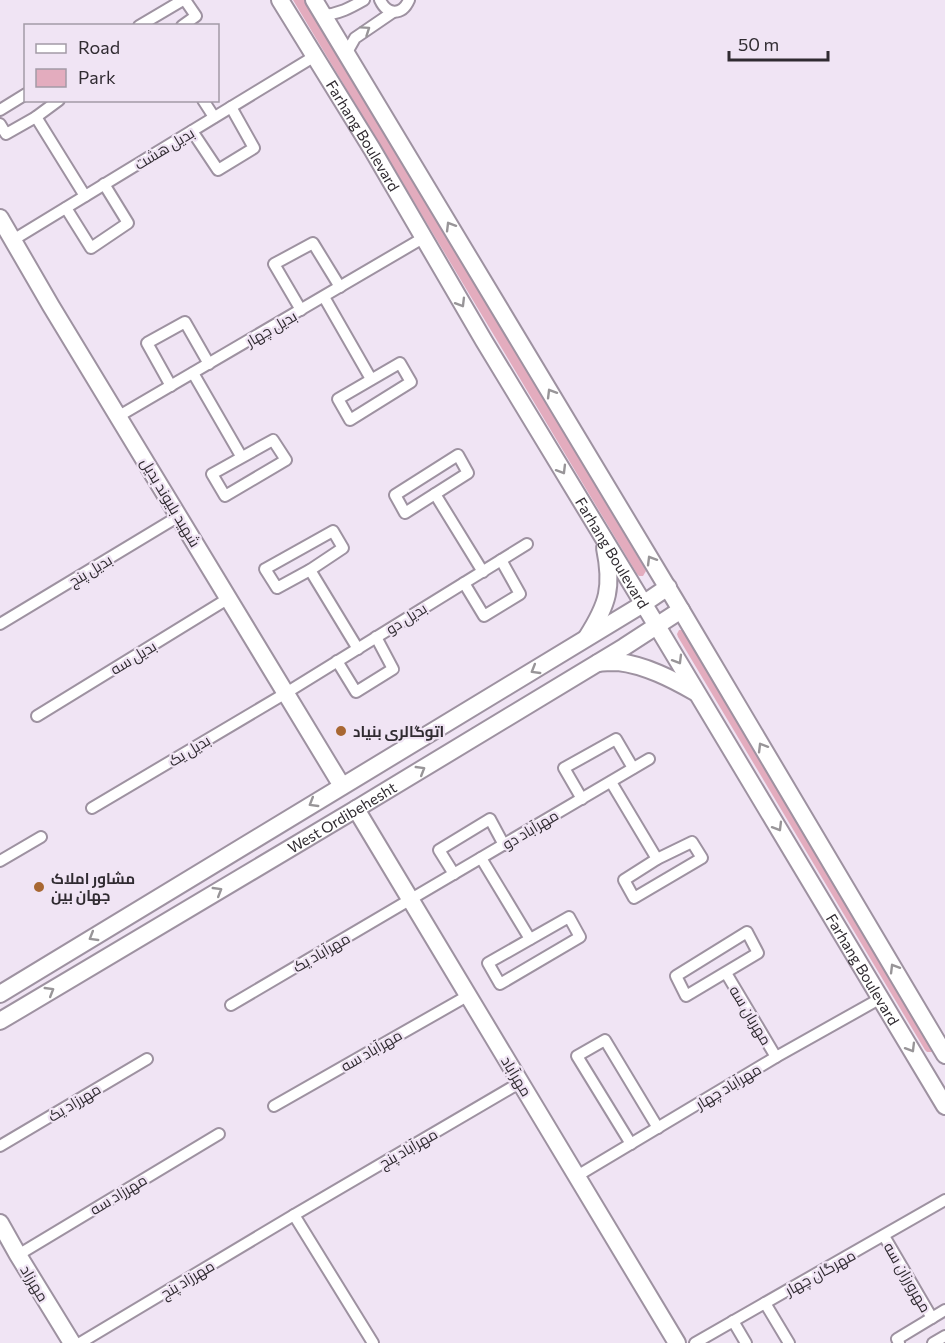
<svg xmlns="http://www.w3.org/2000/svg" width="945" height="1343" font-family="Commissioner,Cairo,sans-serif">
<rect width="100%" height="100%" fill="#f0e4f4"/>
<g fill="#e3acbe">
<path d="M293 0H305L645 569 646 571 643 576H639L637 574Z"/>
<path d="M679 630H684L933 1050 932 1052H927L925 1050 678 637 677 634Z"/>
</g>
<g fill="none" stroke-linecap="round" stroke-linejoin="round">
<defs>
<g id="street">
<path d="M380 0C387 15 402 16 409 0"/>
<path d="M323 15C339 14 350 8 364 0"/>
<path d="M139 26 183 0"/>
<path d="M182 26 196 16 185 0"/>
<path d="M346 54 355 38 393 12"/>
<path d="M203 100 214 117"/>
<path d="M0 110 26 94"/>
<path d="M36 117 85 196"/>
<path d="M0 124 6 134 36 117 59 100"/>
<path d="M192 131 218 170 254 148 231 107"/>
<path d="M66 208 91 248 128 223 104 184"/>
<path d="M13 240 315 56"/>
<path d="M324 297 371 379"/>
<path d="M301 310 274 264 313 243 340 287"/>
<path d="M400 363 411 382 350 420 338 399Z"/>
<path d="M193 373 241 456"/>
<path d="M171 386 147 343 185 322 209 364"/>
<path d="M119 416 423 238"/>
<path d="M273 440 286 460 225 496 212 474Z"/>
<path d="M458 455 468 473 405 513 395 495Z"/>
<path d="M435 494 483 572"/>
<path d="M333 531 343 548 310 570 277 588 265 569Z"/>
<path d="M310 570 358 649"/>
<path d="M464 583 484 616 520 594 501 560"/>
<path d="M0 624 179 516"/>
<path d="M337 661 356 692 393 669 376 637"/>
<path d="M37 716 229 598"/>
<path d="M611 782 657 859"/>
<path d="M582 799 564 768 616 739 633 768"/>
<path d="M92 808 286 693 527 544"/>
<path d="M692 842 702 858 634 898 624 880 657 859Z"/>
<path d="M481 858 530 939"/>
<path d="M0 861 41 837"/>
<path d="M454 874 439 850 490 819 504 845"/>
<path d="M569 917 580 937 500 984 488 963Z"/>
<path d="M747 932 758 953 686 996 676 976Z"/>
<path d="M726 973 776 1057"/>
<path d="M231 1005 649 759"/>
<path d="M274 1106 469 995"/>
<path d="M631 1144 577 1056 605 1040 658 1128"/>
<path d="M0 1146 147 1059"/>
<path d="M577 1176 776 1057 881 998"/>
<path d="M294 1215 373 1343"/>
<path d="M884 1236 932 1318"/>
<path d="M18 1255 219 1134"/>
<path d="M765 1303 789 1343"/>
<path d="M733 1321 746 1343"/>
<path d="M80 1343 294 1215 521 1082"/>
<path d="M695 1343 945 1200"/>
<path d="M899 1343 897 1339 945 1310"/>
<path d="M933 1343 945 1336"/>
</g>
<g id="secondary">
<path id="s1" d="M280 0 372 149 484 341 657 626 945 1106"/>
<path d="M314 0 675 600 945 1055"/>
<path d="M0 218 51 306 342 786"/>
<path d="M587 637C608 604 613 587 605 548"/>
<path d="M598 663C605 662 612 662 618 662 645 665 672 679 695 692"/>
<path d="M356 809 677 1343"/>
<path d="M0 994 643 604 668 587"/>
<path id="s2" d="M0 1021 356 809 624 647 681 610"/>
<path d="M0 1223 18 1255 72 1343"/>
</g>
</defs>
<use href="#street" stroke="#9e92a1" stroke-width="14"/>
<use href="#secondary" stroke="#9e92a1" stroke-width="20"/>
<use href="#street" stroke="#fff" stroke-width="10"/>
<use href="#secondary" stroke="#fff" stroke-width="16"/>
</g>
<defs><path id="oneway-chevron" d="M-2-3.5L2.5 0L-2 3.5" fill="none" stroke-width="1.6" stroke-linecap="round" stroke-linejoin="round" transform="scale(1.5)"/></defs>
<g stroke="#989598">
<use href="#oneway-chevron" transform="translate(366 30) rotate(-34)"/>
<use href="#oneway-chevron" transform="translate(450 226) rotate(-121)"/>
<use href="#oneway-chevron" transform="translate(461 303) rotate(59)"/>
<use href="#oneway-chevron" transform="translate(551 393) rotate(-121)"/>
<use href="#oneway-chevron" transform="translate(562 470) rotate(59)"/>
<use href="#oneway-chevron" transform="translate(651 560) rotate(-121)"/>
<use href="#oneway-chevron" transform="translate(678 660) rotate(59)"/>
<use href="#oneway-chevron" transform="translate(535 670) rotate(149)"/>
<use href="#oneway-chevron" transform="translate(762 747) rotate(-121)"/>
<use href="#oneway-chevron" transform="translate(421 770) rotate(-31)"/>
<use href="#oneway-chevron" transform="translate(313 803) rotate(149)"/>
<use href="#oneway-chevron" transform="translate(778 827) rotate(59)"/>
<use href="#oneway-chevron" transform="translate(218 891) rotate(-31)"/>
<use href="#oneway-chevron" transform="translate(93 937) rotate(149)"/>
<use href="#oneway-chevron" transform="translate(894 968) rotate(-121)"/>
<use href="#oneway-chevron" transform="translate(50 991) rotate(-31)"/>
<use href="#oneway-chevron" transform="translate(911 1048) rotate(59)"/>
</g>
<g fill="#a86732" stroke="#f0e4f4" stroke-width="2">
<circle cx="341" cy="731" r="6"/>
<circle cx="39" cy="887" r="6"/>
</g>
<g text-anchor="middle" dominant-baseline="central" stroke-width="4.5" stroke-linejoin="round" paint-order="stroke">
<g font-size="15" fill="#302b31" stroke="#f0e4f4">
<text stroke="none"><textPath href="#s1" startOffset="159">Farhang Boulevard</textPath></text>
<text transform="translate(164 148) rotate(-31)">بدیل هشت</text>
<text transform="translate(271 328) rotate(-30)">بدیل چهار</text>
<text transform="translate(171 502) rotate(59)">شهید بلیوند بدیل</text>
<text stroke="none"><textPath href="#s1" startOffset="645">Farhang Boulevard</textPath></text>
<text transform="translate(90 570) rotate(-31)">بدیل پنج</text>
<text transform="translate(406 618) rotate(-32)">بدیل دو</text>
<text transform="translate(133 657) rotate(-31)">بدیل سه</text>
<text transform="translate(189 750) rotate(-31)">بدیل یک</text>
<text stroke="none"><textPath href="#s2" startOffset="398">West Ordibehesht</textPath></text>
<text transform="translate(530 829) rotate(-31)">مهرآباد دو</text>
<text transform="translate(321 952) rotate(-30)">مهرآباد یک</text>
<text stroke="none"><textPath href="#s1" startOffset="1131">Farhang Boulevard</textPath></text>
<text transform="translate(751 1015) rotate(59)">مهربان سه</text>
<text transform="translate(371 1050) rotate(-30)">مهرآباد سه</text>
<text transform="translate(517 1076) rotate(59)">مهرآباد</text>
<text transform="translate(728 1086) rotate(-31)">مهرآباد چهار</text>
<text transform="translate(74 1102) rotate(-31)">مهرزاد یک</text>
<text transform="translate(408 1148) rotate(-30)">مهرآباد پنج</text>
<text transform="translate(118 1194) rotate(-31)">مهرزاد سه</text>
<text transform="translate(820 1272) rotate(-29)">مهرگان چهار</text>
<text transform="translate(908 1277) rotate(60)">مهرورزان سه</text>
<text transform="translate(187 1279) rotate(-31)">مهرزاد پنج</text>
<text transform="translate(35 1283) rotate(59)">مهرزاد</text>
</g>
<g font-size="15" font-weight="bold" fill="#302b31" stroke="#f0e4f4" text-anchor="start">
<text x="353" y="731">اتوگالری بنیاد</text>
<text x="51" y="878">مشاور املاک<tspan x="51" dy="17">جهان بین</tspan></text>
</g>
</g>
<rect x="24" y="24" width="195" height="78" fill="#f0e4f4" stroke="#a39aa6" stroke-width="1.5"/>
<rect x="36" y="44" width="30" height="9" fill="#ffffff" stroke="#a39aa6" stroke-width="1.5"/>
<text x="78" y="54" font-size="18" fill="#302b31">Road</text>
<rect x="36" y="69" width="30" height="18" fill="#e3acbe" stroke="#a39aa6" stroke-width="1.5"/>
<text x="78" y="84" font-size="18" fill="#302b31">Park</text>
<path d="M729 51v9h99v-9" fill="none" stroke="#302b31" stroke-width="3"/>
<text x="738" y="51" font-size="18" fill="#302b31" stroke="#f0e4f4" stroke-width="4.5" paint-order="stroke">50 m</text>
</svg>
